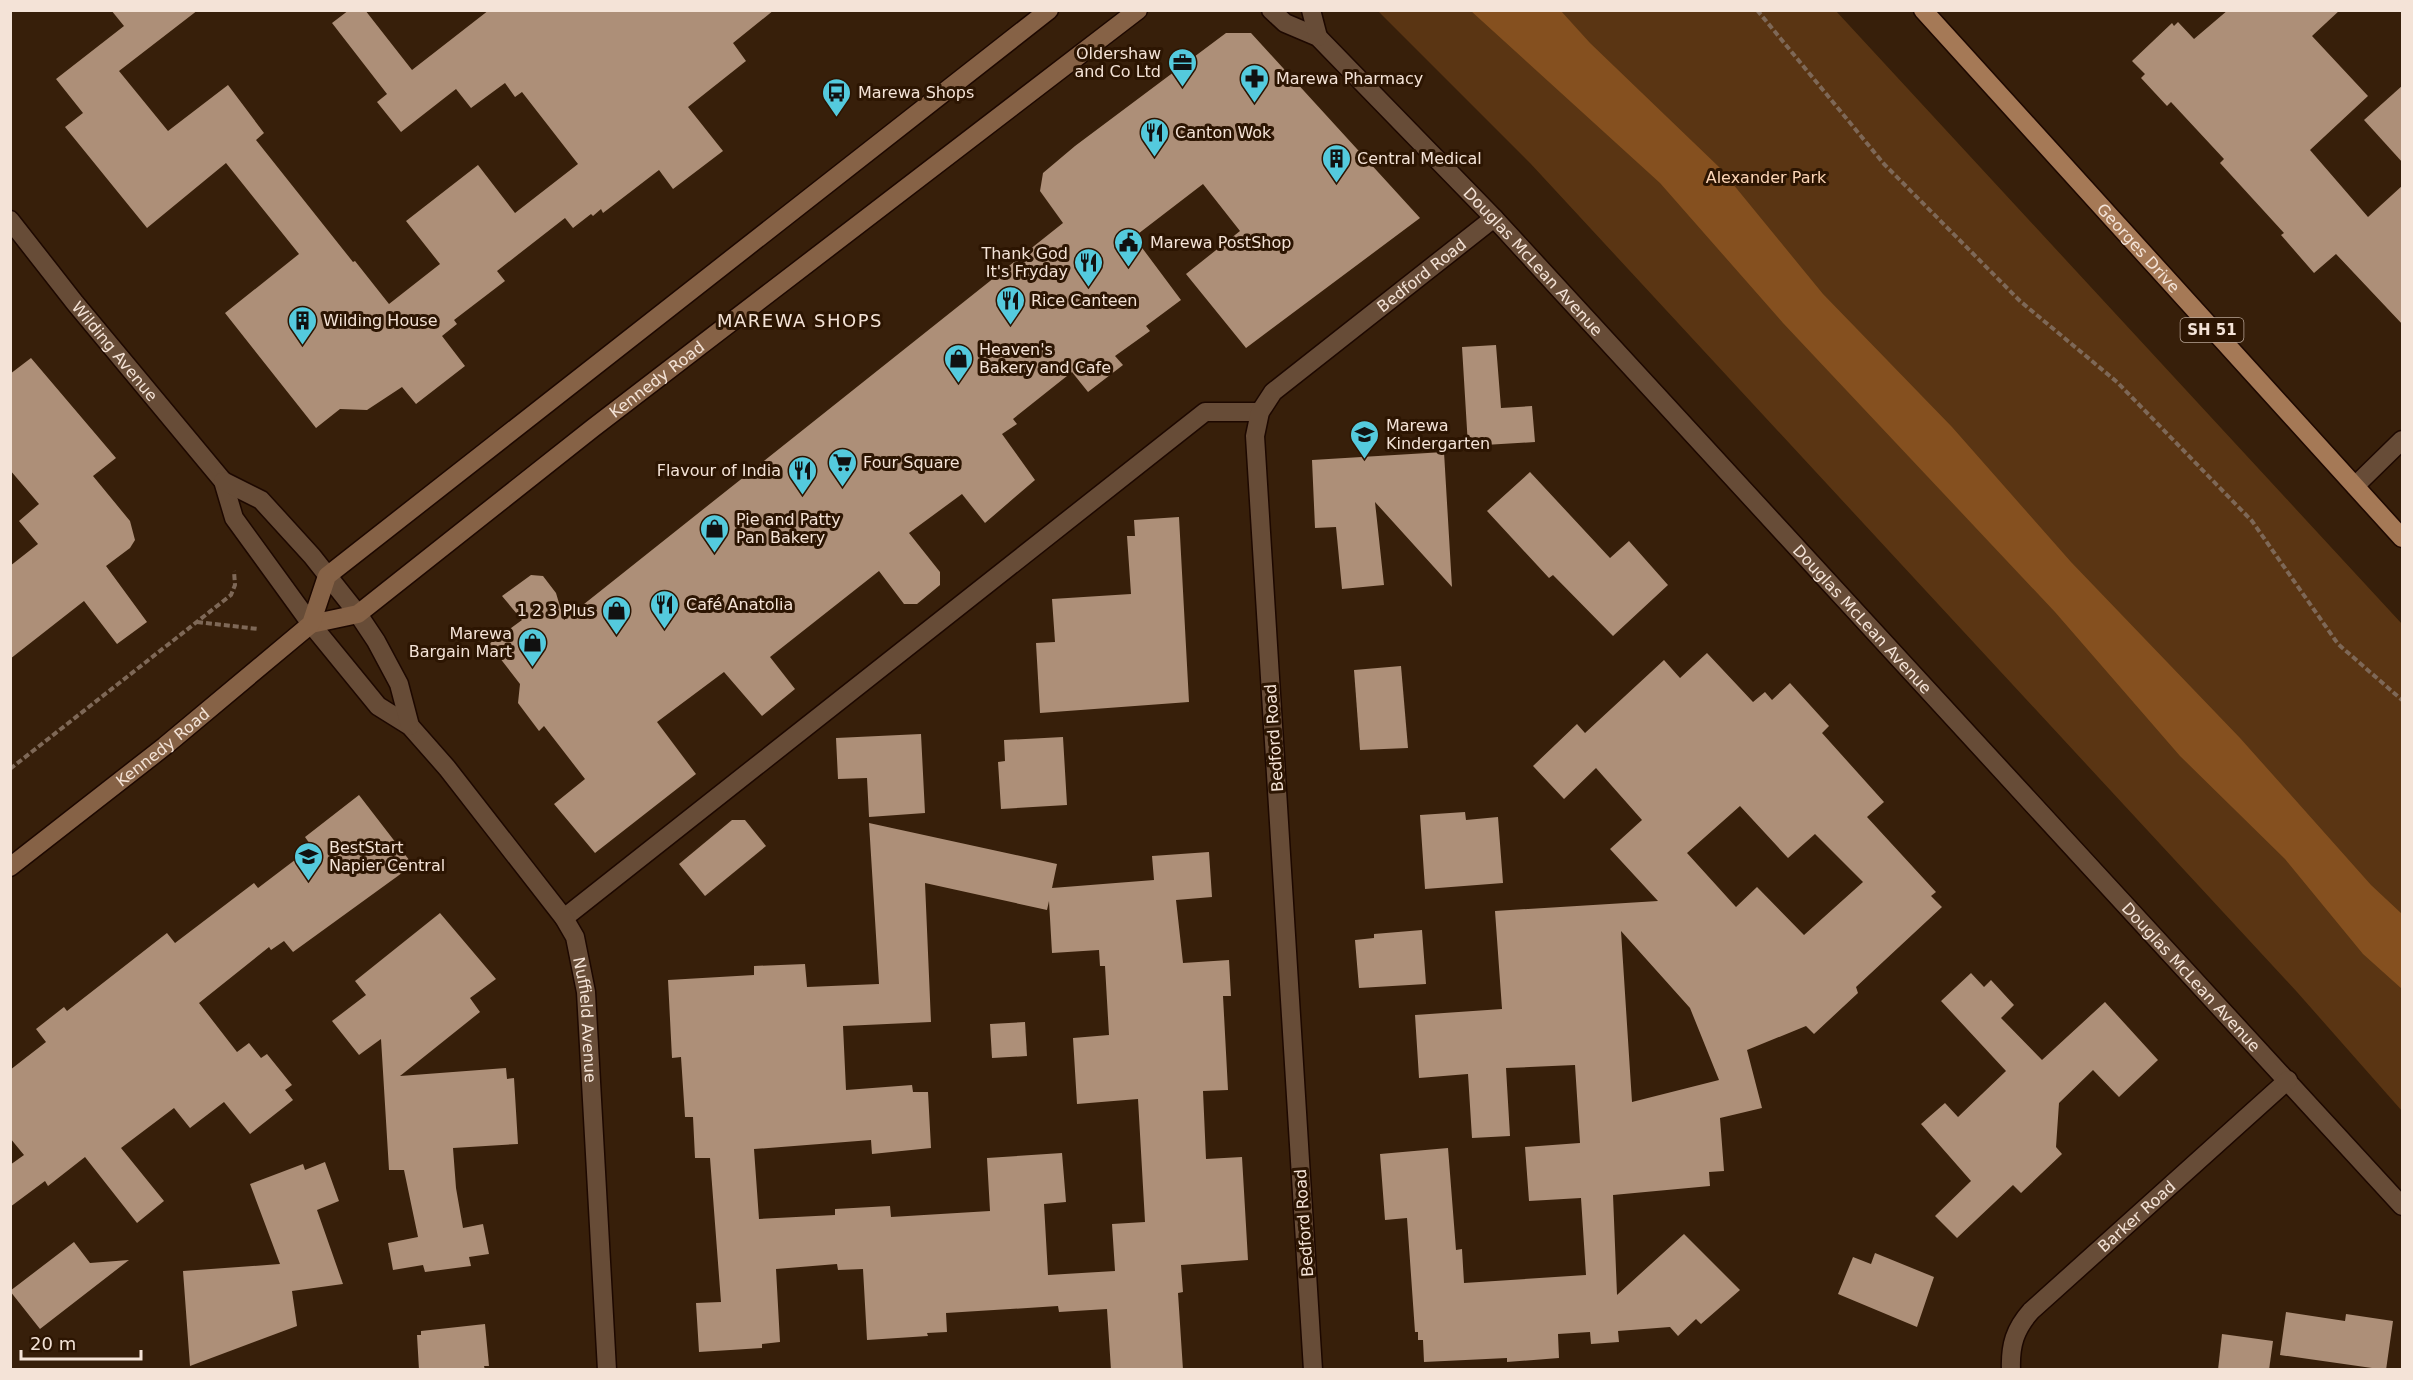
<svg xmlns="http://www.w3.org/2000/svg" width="2413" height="1380" font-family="'DejaVu Sans',sans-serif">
<rect width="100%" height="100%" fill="#371f0a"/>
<path fill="#5a3513" d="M1378 11H1836L2402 624V1111L2297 992 1530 163Z"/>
<path fill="#85501f" d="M1471 11H1561L1590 43 1719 167 1823 294 1952 427 2071 562 2240 738 2371 885 2402 914V989L2363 954 2285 859 2180 756 2055 612 1783 323 1660 183Z"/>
<g fill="#ad8f78" fill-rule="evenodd">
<path d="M111 10H198L119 71 168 131 228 85 264 133 256 140 353 262 355 261 389 304 440 264 406 221 478 165 515 213 578 164 522 92 515 97 505 83 471 108 456 89 401 132 377 102 387 94 332 23 349 10H365L412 70 489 10H774L733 43 746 61 688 107 723 151 673 189 659 170 603 213 601 209 593 216 591 214 573 228 565 218 497 271 505 281 454 320 457 324 442 336 465 366 416 404 402 387 367 410 340 409 316 428 225 313 299 254 226 163 147 228 65 127 83 113 56 79 124 26Z"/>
<path d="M2228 10H2340L2312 36 2368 96 2310 150 2368 217 2403 185V325L2336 254 2314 273 2281 235 2284 233 2220 163 2224 159 2171 102 2167 106 2141 78 2145 74 2132 61 2172 23 2174 26 2178 22 2194 39Z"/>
<path d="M1226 33H1251L1420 218 1246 348 1186 274 1240 231 1203 184 1134 237 1181 300 1146 326 1150 331 1115 356 1123 365 1088 392 1072 372 1013 419 1017 424 1002 434 1035 480 985 523 962 494 909 533 940 572V585L917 604H904L879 571 770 657 795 689 762 716 724 672 657 722 696 774 595 853 554 804 585 779 544 726 539 731 518 703 520 684 489 644 522 620 502 596 531 575 543 576 556 593 564 620 1063 223 1040 191 1043 173 1075 146Z"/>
<path d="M2403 85V163L2364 120Z"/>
<path d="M1496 345 1501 408 1532 406 1535 442 1468 446 1462 347Z"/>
<path d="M31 358 116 458 93 476 130 521 135 540 130 548 106 566 147 622 117 644 84 601 10 659V566L38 544 19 521 39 504 10 470V374Z"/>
<path d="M1444 452 1452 587 1375 502 1384 585 1342 589 1336 527 1315 528 1312 460Z"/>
<path d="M1530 472 1610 558 1629 541 1668 585 1613 636 1553 575 1549 578 1487 511Z"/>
<path d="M1179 517 1189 702 1040 713 1036 643 1055 642 1052 599 1131 594 1127 536H1135L1134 520Z"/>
<path d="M1707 653 1753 702 1765 692 1772 700 1790 683 1829 726 1822 733 1884 802 1867 817 1936 892 1931 896 1942 907 1856 987 1858 993 1814 1034 1806 1026 1747 1050 1762 1108 1720 1118 1724 1171 1709 1172 1710 1186 1613 1195 1617 1295 1684 1234 1740 1290 1701 1324 1696 1319 1678 1336 1670 1327 1618 1331 1619 1342 1591 1344 1590 1332 1558 1334 1559 1358 1507 1362V1358L1424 1362 1423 1340H1418V1332H1415L1407 1218 1385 1220 1380 1154 1448 1148 1456 1250 1462 1249 1464 1283 1586 1275 1581 1198 1529 1201 1525 1147 1580 1143 1575 1065 1506 1068 1510 1136 1472 1138 1468 1074 1419 1078 1415 1015 1502 1009 1495 911 1658 901 1610 849 1642 820 1596 768 1564 799 1533 766 1577 724 1585 733 1664 660 1680 678ZM1740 806 1788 858 1815 834 1863 882 1804 935 1757 887 1736 907 1687 853ZM1621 931 1690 1008 1719 1080 1632 1102Z"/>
<path d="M1401 666 1408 748 1360 750 1354 670Z"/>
<path d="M921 734 925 813 869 817 867 778 838 779 836 738Z"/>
<path d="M1063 737 1067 805 1001 809 998 762 1005 761 1004 740Z"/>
<path d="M359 795 413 865 293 952 284 941 271 950 269 947 199 1003 237 1052 249 1043 261 1058 267 1054 292 1085 285 1090 293 1100 250 1134 224 1102 190 1128 174 1108 121 1148 164 1201 137 1223 85 1157 48 1186 45 1181 10 1207V1165L24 1155 10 1138V1070L46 1042 36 1029 64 1007 67 1011 167 933 175 943 254 883 258 888 312 847 305 837Z"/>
<path d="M1465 812 1466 820 1498 817 1503 883 1425 889 1420 815Z"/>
<path d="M732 820H745L766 846 705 896 679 864Z"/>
<path d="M869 823 1057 864 1052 888 1154 880 1152 856 1209 852 1212 897 1176 900 1183 963 1229 960 1231 996H1223L1228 1090 1203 1091 1206 1159 1242 1157 1248 1260 1181 1265 1183 1292 1178 1293 1183 1370H1111L1107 1309 1059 1312 1058 1306 946 1313 947 1332 927 1333 928 1336 867 1340 863 1269 838 1270 837 1264 776 1269 780 1342 762 1344V1348L699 1352 696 1303 721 1302 710 1158H695L693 1117H685L681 1057 672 1058 668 980 754 975V966L805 964 807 987 879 984ZM925 883 1047 910 1049 901 1052 953 1099 950 1100 966H1105L1109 1035 1073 1038 1077 1104 1138 1099 1145 1222 1112 1224 1115 1271 1048 1275 1044 1204 1066 1202 1062 1153 987 1158 990 1211 891 1217 890 1206 835 1209V1215L759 1219 754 1149 871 1140 872 1154 931 1148 928 1092H913L912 1085 846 1090 843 1026 931 1022Z"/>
<path d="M440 913 496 979 470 998 480 1012 400 1076 506 1068 507 1079 514 1078 518 1144 453 1148 456 1188 463 1228 483 1224 489 1254 469 1257 471 1266 425 1272 423 1265 393 1270 388 1243 418 1237 404 1170H389L381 1039 359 1055 332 1021 366 995 355 981Z"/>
<path d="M1422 930 1426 984 1359 988 1355 940 1374 938V934Z"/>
<path d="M1971 973 1984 987 1991 980 2014 1005 2001 1018 2042 1060 2105 1002 2158 1060 2119 1097 2093 1070 2059 1103 2056 1147 2062 1154 2021 1193 2013 1185 1957 1238 1935 1216 1971 1181 1921 1124 1945 1103 1958 1117 2006 1071 1941 1001Z"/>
<path d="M1025 1022 1027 1056 992 1058 990 1024Z"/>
<path d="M325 1162 339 1201 317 1210 343 1284 292 1291 297 1326 190 1366 183 1271 280 1264 250 1184 303 1164 305 1170Z"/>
<path d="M74 1242 90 1263 129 1260 40 1329 10 1291Z"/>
<path d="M1875 1253 1934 1277 1917 1327 1838 1294 1853 1257 1871 1264Z"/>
<path d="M2286 1312 2345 1321 2346 1314 2393 1321 2386 1370 2280 1355Z"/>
<path d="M485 1324 489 1366H484L485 1370H419L417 1335H421V1331Z"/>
<path d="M2222 1334 2273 1341 2269 1370H2218Z"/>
</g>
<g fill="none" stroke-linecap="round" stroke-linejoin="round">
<defs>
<path id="lane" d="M564 918 1205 412H1260"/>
<g id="street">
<path id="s1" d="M1271 10 1285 23 1318 37 1494 218 2402 1206"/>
<path d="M1311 10 1318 37"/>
<path id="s2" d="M10 220 75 303 223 481 234 518 311 624 378 706 410 726 447 768 564 918 575 937 586 992 607 1370"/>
<path d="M223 481 261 500 312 556 358 614 376 641 399 684 410 726"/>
<path d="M2355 486 2402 440"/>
<path id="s3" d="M1313 1370 1255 436 1260 412 1273 392 1494 218"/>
<path id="s4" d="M2011 1370C2010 1345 2015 1329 2031 1311L2288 1080"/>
</g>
<g id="secondary">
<path id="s5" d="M311 624 358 614 593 428 1138 10"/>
<path id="s6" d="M10 867 165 746 311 624 327 576 1049 10"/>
</g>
<g id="primary">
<path id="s7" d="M1923 10 2402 538"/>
</g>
</defs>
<use href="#lane" stroke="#1d0800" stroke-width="21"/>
<use href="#street" stroke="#1d0800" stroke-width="21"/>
<use href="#secondary" stroke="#1d0800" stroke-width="21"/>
<use href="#primary" stroke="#1d0800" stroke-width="21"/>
<g stroke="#7e6857" stroke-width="4" stroke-dasharray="6 3" stroke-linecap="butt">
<path d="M1757 10 1884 164 2020 301 2117 382 2252 521 2338 644 2402 700"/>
<path d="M197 622 258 629"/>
<path d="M10 769 231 595 235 585 234 571"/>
</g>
<use href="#lane" stroke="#674c37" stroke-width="18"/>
<use href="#street" stroke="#674c37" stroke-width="18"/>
<use href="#secondary" stroke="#866246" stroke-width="18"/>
<use href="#primary" stroke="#a57956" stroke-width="18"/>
</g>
<defs>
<symbol id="office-pin" viewBox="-11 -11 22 30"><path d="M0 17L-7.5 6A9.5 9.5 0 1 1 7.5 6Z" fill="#54cadd" stroke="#2c1502"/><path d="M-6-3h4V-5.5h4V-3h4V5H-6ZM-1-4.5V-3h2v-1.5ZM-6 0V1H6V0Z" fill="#111"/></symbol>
<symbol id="pharmacy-pin" viewBox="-11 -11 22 30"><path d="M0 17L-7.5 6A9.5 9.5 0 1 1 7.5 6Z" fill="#54cadd" stroke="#2c1502"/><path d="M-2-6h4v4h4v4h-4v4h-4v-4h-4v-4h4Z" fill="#111"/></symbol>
<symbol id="bus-pin" viewBox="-11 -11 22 30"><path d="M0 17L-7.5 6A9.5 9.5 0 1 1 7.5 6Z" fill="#54cadd" stroke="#2c1502"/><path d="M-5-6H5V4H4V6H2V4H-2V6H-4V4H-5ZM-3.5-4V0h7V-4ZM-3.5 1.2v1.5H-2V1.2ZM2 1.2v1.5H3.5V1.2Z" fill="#111"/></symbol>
<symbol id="restaurant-pin" viewBox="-11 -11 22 30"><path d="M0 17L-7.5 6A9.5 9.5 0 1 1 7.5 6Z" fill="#54cadd" stroke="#2c1502"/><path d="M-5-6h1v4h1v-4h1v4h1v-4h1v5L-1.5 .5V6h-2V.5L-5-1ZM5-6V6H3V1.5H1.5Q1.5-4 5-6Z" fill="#111"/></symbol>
<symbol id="building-pin" viewBox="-11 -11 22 30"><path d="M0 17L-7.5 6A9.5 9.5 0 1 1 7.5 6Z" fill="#54cadd" stroke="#2c1502"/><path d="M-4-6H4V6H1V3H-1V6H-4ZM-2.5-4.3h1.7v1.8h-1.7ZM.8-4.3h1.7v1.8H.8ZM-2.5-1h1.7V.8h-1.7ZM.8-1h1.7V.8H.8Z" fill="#111"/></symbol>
<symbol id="civic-pin" viewBox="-11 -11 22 30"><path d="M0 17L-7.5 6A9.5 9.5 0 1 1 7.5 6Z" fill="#54cadd" stroke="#2c1502"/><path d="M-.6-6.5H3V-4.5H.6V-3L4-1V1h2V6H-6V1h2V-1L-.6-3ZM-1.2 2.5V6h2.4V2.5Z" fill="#111"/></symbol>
<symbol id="shop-pin" viewBox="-11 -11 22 30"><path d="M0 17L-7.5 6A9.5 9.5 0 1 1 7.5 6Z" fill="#54cadd" stroke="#2c1502"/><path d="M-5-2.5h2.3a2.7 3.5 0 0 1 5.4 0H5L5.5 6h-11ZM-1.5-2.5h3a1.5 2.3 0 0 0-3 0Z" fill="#111"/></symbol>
<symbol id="school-pin" viewBox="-11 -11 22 30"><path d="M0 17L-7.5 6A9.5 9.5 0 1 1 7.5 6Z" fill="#54cadd" stroke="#2c1502"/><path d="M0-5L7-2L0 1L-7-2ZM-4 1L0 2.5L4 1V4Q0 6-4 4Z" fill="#111"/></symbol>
<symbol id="supermarket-pin" viewBox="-11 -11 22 30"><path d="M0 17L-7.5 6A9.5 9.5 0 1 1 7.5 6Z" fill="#54cadd" stroke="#2c1502"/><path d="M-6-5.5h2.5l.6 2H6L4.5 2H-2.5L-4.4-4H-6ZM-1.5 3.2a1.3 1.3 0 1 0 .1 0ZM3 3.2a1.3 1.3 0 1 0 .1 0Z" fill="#111"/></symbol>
</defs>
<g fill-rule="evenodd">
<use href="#office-pin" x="1166" y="46" width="33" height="45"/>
<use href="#pharmacy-pin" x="1238" y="62" width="33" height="45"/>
<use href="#bus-pin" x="820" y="76" width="33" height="45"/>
<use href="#restaurant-pin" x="1138" y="116" width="33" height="45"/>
<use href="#building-pin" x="1320" y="142" width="33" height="45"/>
<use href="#civic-pin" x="1112" y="226" width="33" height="45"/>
<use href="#restaurant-pin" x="1072" y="246" width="33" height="45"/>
<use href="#restaurant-pin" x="994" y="284" width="33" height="45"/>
<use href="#building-pin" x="286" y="304" width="33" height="45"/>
<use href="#shop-pin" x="942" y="342" width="33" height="45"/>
<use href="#school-pin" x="1348" y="418" width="33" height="45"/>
<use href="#supermarket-pin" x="826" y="446" width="33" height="45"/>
<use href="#restaurant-pin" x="786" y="454" width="33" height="45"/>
<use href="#shop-pin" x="698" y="512" width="33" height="45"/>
<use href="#restaurant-pin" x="648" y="588" width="33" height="45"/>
<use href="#shop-pin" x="600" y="594" width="33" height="45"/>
<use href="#shop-pin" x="516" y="626" width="33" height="45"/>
<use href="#school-pin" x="292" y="840" width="33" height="45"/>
</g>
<g text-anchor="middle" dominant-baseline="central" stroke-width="6" stroke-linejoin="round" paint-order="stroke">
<rect fill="#2c1502" stroke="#b8a597" stroke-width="1.5" x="2180.5" y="318" width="63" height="24" rx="4.5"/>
<g font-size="15" font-weight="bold" fill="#f4e3d7">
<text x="2212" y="330">SH 51</text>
</g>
<g font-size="16" fill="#f4e3d7" stroke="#2c1502" text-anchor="start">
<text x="1161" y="53" text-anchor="end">Oldershaw<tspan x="1161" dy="18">and Co Ltd</tspan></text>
<text x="1276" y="78">Marewa Pharmacy</text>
<text x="858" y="92">Marewa Shops</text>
<text x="1175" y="132">Canton Wok</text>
<text x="1357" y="158">Central Medical</text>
<text x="1150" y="242">Marewa PostShop</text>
<text x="1068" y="253" text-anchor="end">Thank God<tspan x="1068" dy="18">It's Fryday</tspan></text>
<text x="1031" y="300">Rice Canteen</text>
<text x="323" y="320">Wilding House</text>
<text x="979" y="349">Heaven's<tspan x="979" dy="18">Bakery and Cafe</tspan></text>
<text x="1386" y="425">Marewa<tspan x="1386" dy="18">Kindergarten</tspan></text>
<text x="863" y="462">Four Square</text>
<text x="781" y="470" text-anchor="end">Flavour of India</text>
<text x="736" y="519">Pie and Patty<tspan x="736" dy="18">Pan Bakery</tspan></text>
<text x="686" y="604">Café Anatolia</text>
<text x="595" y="610" text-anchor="end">1 2 3 Plus</text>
<text x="512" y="633" text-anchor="end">Marewa<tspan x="512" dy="18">Bargain Mart</tspan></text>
<text x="329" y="847">BestStart<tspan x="329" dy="18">Napier Central</tspan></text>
</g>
<g font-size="16" fill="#fdd6b7" stroke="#2c1502">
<text x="1766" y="177">Alexander Park</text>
</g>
<g font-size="16" fill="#f4e3d7" stroke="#2c1502">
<text stroke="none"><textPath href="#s7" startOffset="321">Georges Drive</textPath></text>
<text stroke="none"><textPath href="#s1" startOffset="366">Douglas McLean Avenue</textPath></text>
<text stroke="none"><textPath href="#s3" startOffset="1173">Bedford Road</textPath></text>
<text stroke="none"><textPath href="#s2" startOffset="168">Wilding Avenue</textPath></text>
<text stroke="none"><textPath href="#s5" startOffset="428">Kennedy Road</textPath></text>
<text stroke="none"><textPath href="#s1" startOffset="852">Douglas McLean Avenue</textPath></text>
<text transform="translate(1274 738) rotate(-94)">Bedford Road</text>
<text stroke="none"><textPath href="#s6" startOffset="194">Kennedy Road</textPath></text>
<text stroke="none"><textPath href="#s1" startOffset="1338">Douglas McLean Avenue</textPath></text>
<text stroke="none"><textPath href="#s2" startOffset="1002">Nuffield Avenue</textPath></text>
<text stroke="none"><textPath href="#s4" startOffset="206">Barker Road</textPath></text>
<text transform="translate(1304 1223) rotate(-94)">Bedford Road</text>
</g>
<g font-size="18" letter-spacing="1.5" fill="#f4e3d7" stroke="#2c1502">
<text x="800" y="320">MAREWA SHOPS</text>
</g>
</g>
<rect width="2413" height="1380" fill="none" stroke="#f4e3d7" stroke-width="24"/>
<path d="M21 1350v9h120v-9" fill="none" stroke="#f4e3d7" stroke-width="3"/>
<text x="30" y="1350" font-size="18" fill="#f4e3d7" stroke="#2c1502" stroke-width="4.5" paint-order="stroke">20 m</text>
</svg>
